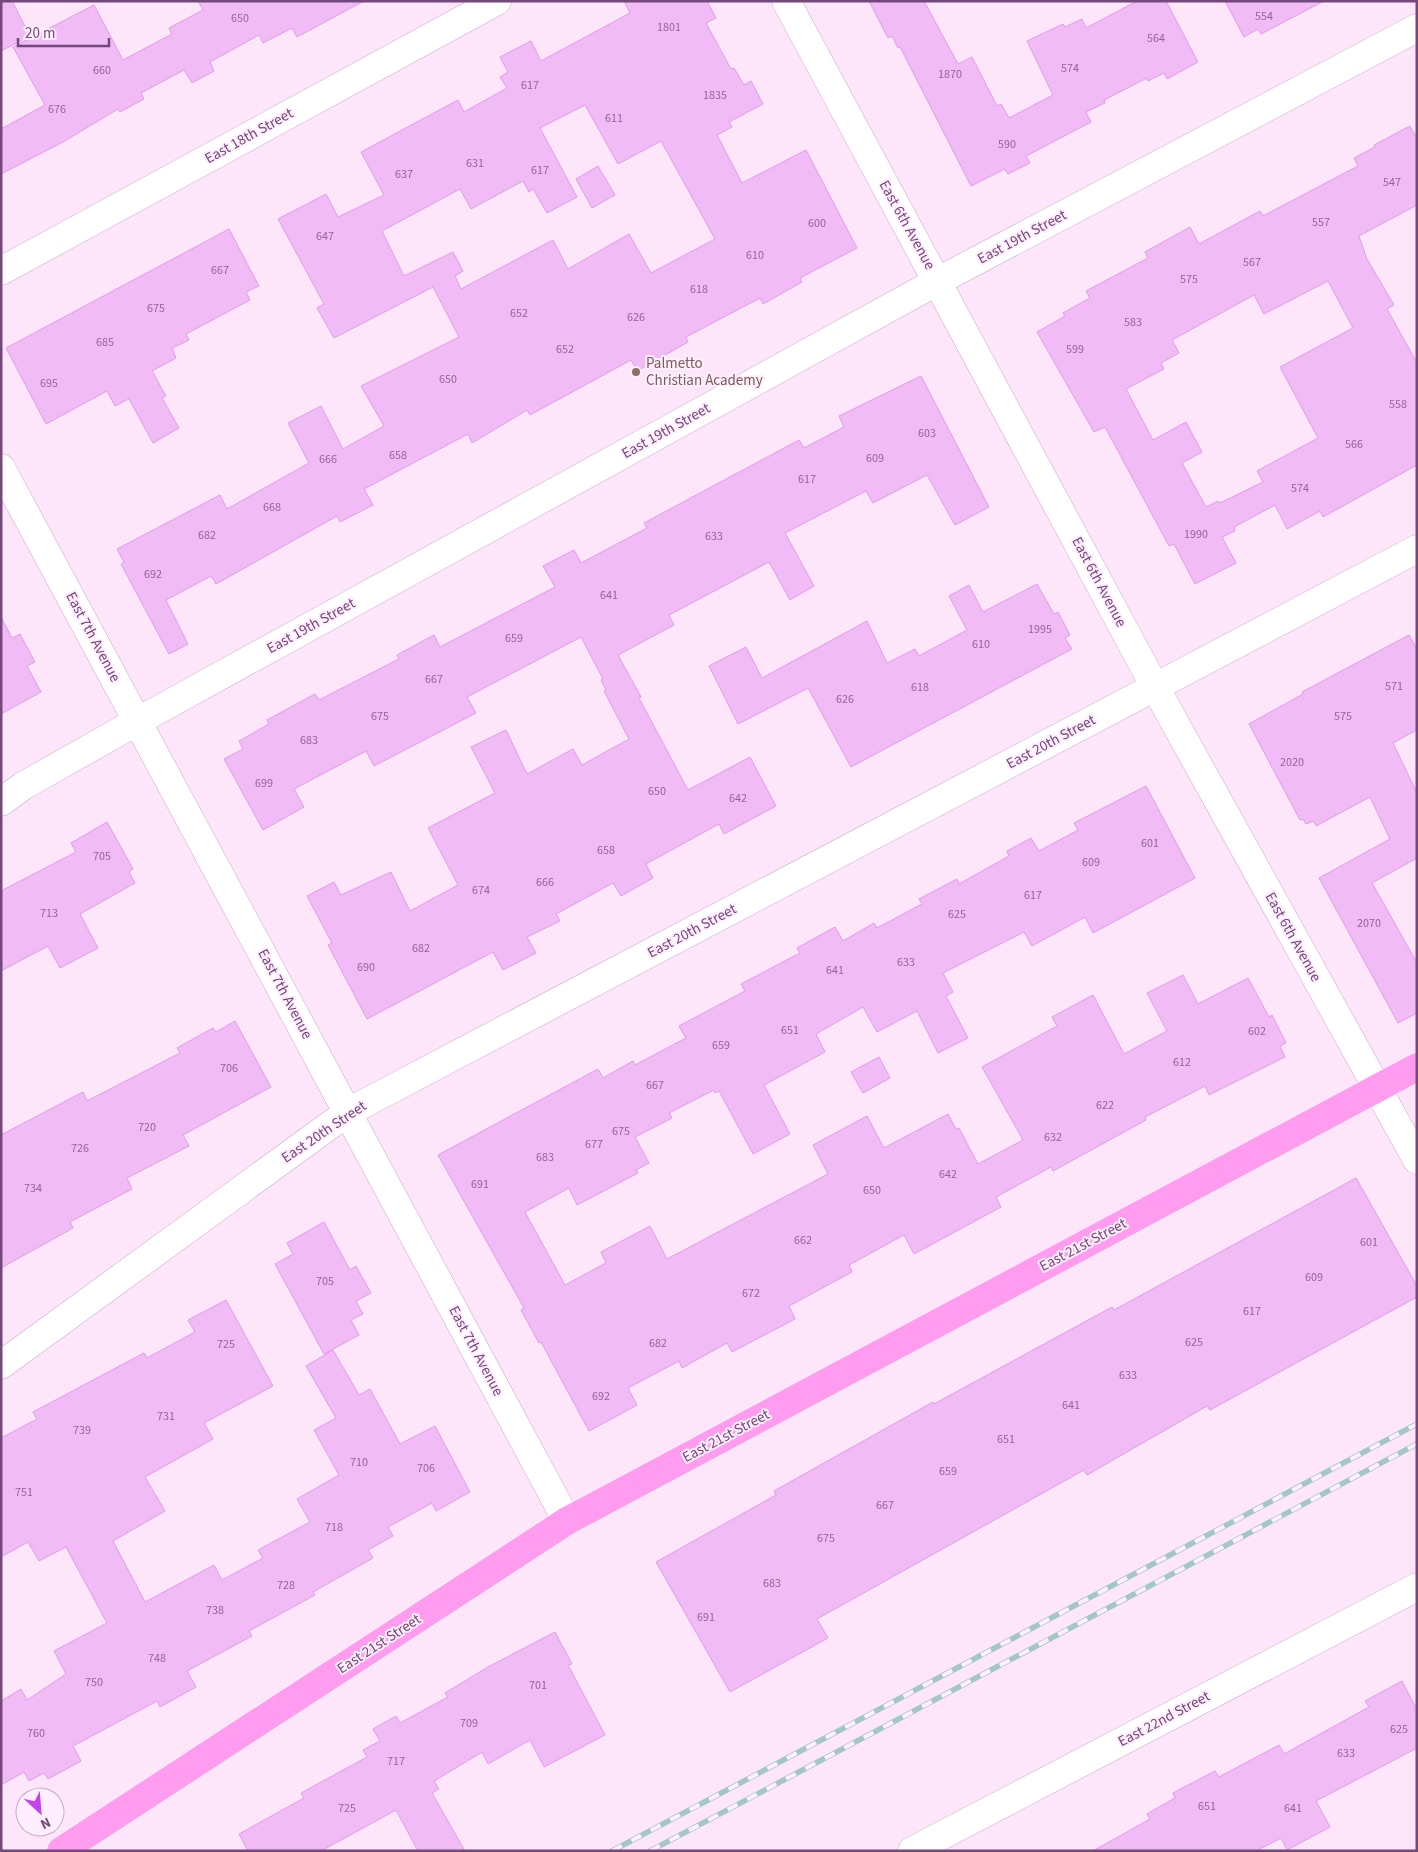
<svg xmlns="http://www.w3.org/2000/svg" width="1418" height="1852" font-family="'Source Sans 3',sans-serif">
<rect width="100%" height="100%" fill="#fee6fa"/>
<g fill="#f1bbf6" stroke="#e39aea" fill-rule="evenodd">
<path d="M1 1H12L30 36 1 51Z"/>
<path d="M198 1H364L297 37 292 28 263 43 259 35 210 62 214 71 192 83 184 70 141 93 144 99 120 112 118 109 63 142 1 174V129L45 105 13 47 94 5 123 60 172 34 169 28 203 10Z"/>
<path d="M624 1H707L716 18 706 23 731 69 734 68 744 85 751 81 763 104 729 122 732 127 717 135 742 183 806 150 857 248 800 278 802 282 763 304 760 298 686 337 688 342 637 371 631 360 530 415 527 410 472 443 468 434 364 489 373 505 340 522 337 516 216 584 211 576 166 600 188 644 169 654 121 564 124 562 117 549 220 495 227 509 309 463 288 423 321 406 343 449 384 426 361 386 459 337 433 287 334 338 317 308 324 304 278 219 326 194 338 217 384 195 361 152 458 100 464 112 507 88 500 77 508 72 500 57 531 41 541 61 630 13ZM585 105 618 164 661 141 715 239 651 273 629 234 568 269 553 240 461 289 455 276 463 271 453 252 404 276 382 231 460 189 471 209 523 181 529 192 533 189 547 213 577 197 540 128Z"/>
<path d="M869 1H924L958 64 972 57 997 106 1001 104 1009 118 1053 95 1027 41 1063 24 1065 27 1082 19 1086 28 1137 1H1166L1198 62 1167 79 1164 73 1148 81 1147 78 1104 100 1105 103 1086 112 1091 122 1026 156 1030 163 1008 174 1005 169 971 186 900 47 898 48 892 36 888 38Z"/>
<path d="M1225 1H1324L1261 34 1258 29 1244 37Z"/>
<path d="M1410 126 1417 139V205L1359 236 1367 259 1394 305 1387 309 1417 363V465L1323 517 1320 511 1287 529 1275 505 1234 527 1235 531 1222 537 1236 563 1195 584 1174 544 1169 546 1105 427 1094 432 1037 332 1065 316 1063 313 1090 298 1086 291 1148 258 1145 252 1190 227 1199 244 1260 211 1263 216 1358 166 1354 158 1375 147 1374 145ZM1328 281 1353 328 1280 367 1318 438 1257 471 1263 482 1220 503 1218 501 1206 507 1182 463 1202 452 1186 422 1153 440 1126 389 1164 369 1161 363 1179 353 1172 340 1254 295 1264 314Z"/>
<path d="M598 166 615 195 592 208 576 179Z"/>
<path d="M229 229 259 286 246 292 250 300 186 334 189 340 172 348 176 358 152 371 166 396 162 398 179 428 153 443 129 399 115 406 107 391 46 424 6 348Z"/>
<path d="M921 376 989 507 955 525 927 475 873 503 866 491 785 533 814 586 790 600 769 562 669 615 674 625 618 655 641 697 639 698 688 790 750 757 776 806 724 834 719 824 646 864 653 878 621 896 613 883 556 914 560 921 527 937 536 953 503 970 493 952 367 1019 328 945 332 943 307 896 334 882 341 895 391 872 410 911 458 885 428 828 495 793 471 747 506 730 527 774 573 749 582 765 629 739 604 691 606 690 601 680 603 679 581 637 467 697 476 713 374 766 366 751 294 789 304 807 263 830 224 759 243 749 239 741 269 724 267 720 315 694 319 700 399 659 397 655 434 635 440 647 555 587 543 566 574 550 581 563 647 528 644 523 799 440 804 448 844 427 839 416Z"/>
<path d="M1037 584 1054 614 1058 612 1070 635 1065 638 1072 649 851 767 808 688 738 724 709 666 746 647 762 678 867 621 887 663 915 649 919 656 967 630 949 596 969 585 983 612Z"/>
<path d="M1 617 12 638 20 634 35 662 27 666 41 692 1 714Z"/>
<path d="M1409 635 1417 649V730L1393 743 1417 793V858L1372 883 1417 963V1013L1398 1023 1319 878 1390 839 1370 797 1316 826 1314 821 1306 824 1303 819 1300 820 1249 724 1303 694 1302 692Z"/>
<path d="M1146 786 1195 878 1093 933 1085 917 1032 946 1024 932 943 973 953 992 946 996 968 1038 938 1053 917 1011 877 1032 863 1007 816 1034 825 1052 764 1085 790 1134 753 1154 719 1091 715 1093 714 1090 669 1113 672 1118 635 1137 649 1163 636 1170 638 1173 577 1205 569 1188 525 1212 565 1285 606 1263 601 1252 650 1226 667 1259 828 1174 813 1145 867 1116 884 1148 948 1114 956 1129 959 1128 978 1164 1023 1140 982 1067 1057 1026 1052 1017 1093 995 1124 1054 1167 1031 1147 993 1183 975 1198 1004 1248 978 1269 1017 1272 1015 1286 1043 1280 1046 1285 1057 1209 1095 1205 1086 1145 1117 1146 1120 1053 1171 1051 1167 996 1197 1001 1207 914 1254 904 1235 849 1265 852 1272 789 1306 795 1319 732 1352 727 1343 682 1368 679 1361 628 1388 637 1405 589 1431 541 1342 539 1343 521 1310 524 1308 438 1155 598 1069 603 1078 633 1061 635 1065 686 1038 679 1026 745 991 741 984 800 953 797 948 835 927 843 941 874 923 877 928 922 904 919 899 957 879 959 884 1009 856 1007 851 1031 838 1039 851 1078 830 1074 823Z"/>
<path d="M107 822 133 869 129 872 135 883 80 914 98 948 60 968 48 946 1 971V891L76 852 71 843Z"/>
<path d="M235 1021 271 1087 183 1135 189 1146 127 1178 132 1189 70 1222 73 1228 1 1268V1135L83 1092 87 1101 180 1053 177 1048 213 1028 216 1032Z"/>
<path d="M879 1057 890 1078 863 1093 851 1072Z"/>
<path d="M1356 1178 1417 1286V1297L1210 1410 1207 1406 1087 1475 1084 1470 817 1619 828 1638 730 1692 656 1562 776 1495 774 1491 933 1402 934 1404 1112 1307 1114 1310Z"/>
<path d="M324 1222 350 1270 356 1266 371 1293 356 1301 363 1314 351 1320 359 1335 324 1354 275 1264 293 1254 287 1243Z"/>
<path d="M226 1300 273 1386 204 1423 213 1439 145 1477 165 1511 113 1541 145 1602 214 1565 222 1580 263 1558 258 1550 310 1522 297 1499 339 1475 314 1430 336 1418 306 1366 333 1350 359 1395 370 1389 400 1444 435 1426 470 1492 436 1511 432 1503 388 1527 393 1536 368 1550 373 1558 313 1592 315 1595 249 1631 252 1636 187 1671 196 1687 160 1707 157 1701 73 1746 81 1761 48 1779 44 1773 29 1781 24 1772 1 1785V1701L21 1689 27 1700 66 1674 54 1651 107 1623 66 1547 39 1561 28 1542 1 1557V1438L37 1419 33 1412 144 1353 147 1358 195 1332 188 1320Z"/>
<path d="M555 1632 572 1664 568 1665 605 1735 544 1767 530 1740 488 1764 482 1752 434 1781 439 1789 432 1793 465 1851H418L396 1810 321 1851H248L239 1834 304 1798 301 1793 367 1757 363 1750 380 1741 373 1729 396 1716 400 1723 448 1697 445 1693 488 1667Z"/>
<path d="M1402 1681 1417 1710V1748L1316 1801 1330 1827 1287 1850 1281 1838 1256 1851H1093L1150 1819 1147 1814 1175 1798 1173 1793 1215 1771 1219 1777 1279 1745 1284 1754 1369 1707 1365 1701Z"/>
</g>
<g fill="none" stroke-linecap="round" stroke-linejoin="round">
<defs>
<g id="minor">
<path d="M786 1 1155 687 1417 1160"/>
<path d="M1 271 497 1"/>
<path d="M1 468 567 1521"/>
<path d="M1 802 23 786 138 721 938 281 1417 28"/>
<path d="M1 1365 348 1112 1417 549"/>
<path d="M912 1851 1417 1587"/>
</g>
<path id="major" d="M61 1851 567 1521 1417 1067"/>
</defs>
<use href="#minor" stroke="#cda8ce" stroke-width="29"/>
<use href="#major" stroke="#fff" stroke-width="29"/>
<use href="#minor" stroke="#fff" stroke-width="28"/>
<use href="#major" stroke="#ff9cef" stroke-width="28"/>
<defs>
<g id="rail">
<path d="M612 1851 1417 1424"/>
<path d="M650 1851 1417 1444"/>
</g>
</defs>
<use href="#rail" stroke="#a3c7c9" stroke-width="5.5"/>
<use href="#rail" stroke="#ffeefd" stroke-width="4" stroke-dasharray="11" stroke-linecap="butt"/>
</g>
<circle fill="#8d6e63" stroke="#ffeefd" stroke-width="2" cx="636" cy="372" r="5"/>
<g text-anchor="middle" dominant-baseline="central" stroke-width="4" stroke-linejoin="round" paint-order="stroke">
<g font-size="12" fill="#936599">
<text x="1264" y="16">554</text>
<text x="240" y="18">650</text>
<text x="669" y="27">1801</text>
<text x="1156" y="38">564</text>
<text x="1070" y="68">574</text>
<text x="102" y="70">660</text>
<text x="950" y="74">1870</text>
<text x="530" y="85">617</text>
<text x="715" y="95">1835</text>
<text x="57" y="109">676</text>
<text x="614" y="118">611</text>
<text x="1007" y="144">590</text>
<text x="475" y="163">631</text>
<text x="540" y="170">617</text>
<text x="404" y="174">637</text>
<text x="1392" y="182">547</text>
<text x="1321" y="222">557</text>
<text x="817" y="223">600</text>
<text x="325" y="236">647</text>
<text x="755" y="255">610</text>
<text x="1252" y="262">567</text>
<text x="220" y="270">667</text>
<text x="1189" y="279">575</text>
<text x="699" y="289">618</text>
<text x="156" y="308">675</text>
<text x="519" y="313">652</text>
<text x="636" y="317">626</text>
<text x="1133" y="322">583</text>
<text x="105" y="342">685</text>
<text x="565" y="349">652</text>
<text x="1075" y="349">599</text>
<text x="448" y="379">650</text>
<text x="49" y="383">695</text>
<text x="1398" y="404">558</text>
<text x="927" y="433">603</text>
<text x="1354" y="444">566</text>
<text x="398" y="455">658</text>
<text x="875" y="458">609</text>
<text x="328" y="459">666</text>
<text x="807" y="479">617</text>
<text x="1300" y="488">574</text>
<text x="272" y="507">668</text>
<text x="1196" y="534">1990</text>
<text x="207" y="535">682</text>
<text x="714" y="536">633</text>
<text x="153" y="574">692</text>
<text x="609" y="595">641</text>
<text x="1040" y="629">1995</text>
<text x="514" y="638">659</text>
<text x="981" y="644">610</text>
<text x="434" y="679">667</text>
<text x="1394" y="686">571</text>
<text x="920" y="687">618</text>
<text x="845" y="699">626</text>
<text x="380" y="716">675</text>
<text x="1343" y="716">575</text>
<text x="309" y="740">683</text>
<text x="1292" y="762">2020</text>
<text x="264" y="783">699</text>
<text x="657" y="791">650</text>
<text x="738" y="798">642</text>
<text x="1150" y="843">601</text>
<text x="606" y="850">658</text>
<text x="102" y="856">705</text>
<text x="1091" y="862">609</text>
<text x="545" y="882">666</text>
<text x="481" y="890">674</text>
<text x="1033" y="895">617</text>
<text x="49" y="913">713</text>
<text x="957" y="914">625</text>
<text x="1369" y="923">2070</text>
<text x="421" y="948">682</text>
<text x="906" y="962">633</text>
<text x="366" y="967">690</text>
<text x="835" y="970">641</text>
<text x="790" y="1030">651</text>
<text x="1257" y="1031">602</text>
<text x="721" y="1045">659</text>
<text x="1182" y="1062">612</text>
<text x="229" y="1068">706</text>
<text x="655" y="1085">667</text>
<text x="1105" y="1105">622</text>
<text x="147" y="1127">720</text>
<text x="621" y="1131">675</text>
<text x="1053" y="1137">632</text>
<text x="594" y="1144">677</text>
<text x="80" y="1148">726</text>
<text x="545" y="1157">683</text>
<text x="948" y="1174">642</text>
<text x="480" y="1184">691</text>
<text x="33" y="1188">734</text>
<text x="872" y="1190">650</text>
<text x="803" y="1240">662</text>
<text x="1369" y="1242">601</text>
<text x="1314" y="1277">609</text>
<text x="325" y="1281">705</text>
<text x="751" y="1293">672</text>
<text x="1252" y="1311">617</text>
<text x="1194" y="1342">625</text>
<text x="658" y="1343">682</text>
<text x="226" y="1344">725</text>
<text x="1128" y="1375">633</text>
<text x="601" y="1396">692</text>
<text x="1071" y="1405">641</text>
<text x="166" y="1416">731</text>
<text x="82" y="1430">739</text>
<text x="1006" y="1439">651</text>
<text x="359" y="1462">710</text>
<text x="426" y="1468">706</text>
<text x="948" y="1471">659</text>
<text x="24" y="1492">751</text>
<text x="885" y="1505">667</text>
<text x="334" y="1527">718</text>
<text x="826" y="1538">675</text>
<text x="772" y="1583">683</text>
<text x="286" y="1585">728</text>
<text x="215" y="1610">738</text>
<text x="706" y="1617">691</text>
<text x="157" y="1658">748</text>
<text x="94" y="1682">750</text>
<text x="538" y="1685">701</text>
<text x="469" y="1723">709</text>
<text x="1399" y="1729">625</text>
<text x="36" y="1733">760</text>
<text x="1346" y="1753">633</text>
<text x="396" y="1761">717</text>
<text x="1207" y="1806">651</text>
<text x="347" y="1808">725</text>
<text x="1293" y="1808">641</text>
</g>
<g font-size="15" fill="#74487a" stroke="#ffeefd">
<text transform="translate(249 136) rotate(-29)">East 18th Street</text>
<text transform="translate(907 225) rotate(61)">East 6th Avenue</text>
<text transform="translate(1022 237) rotate(-28)">East 19th Street</text>
<text transform="translate(666 431) rotate(-29)">East 19th Street</text>
<text transform="translate(1099 582) rotate(62)">East 6th Avenue</text>
<text transform="translate(311 626) rotate(-29)">East 19th Street</text>
<text transform="translate(93 637) rotate(62)">East 7th Avenue</text>
<text transform="translate(1051 742) rotate(-28)">East 20th Street</text>
<text transform="translate(692 931) rotate(-28)">East 20th Street</text>
<text transform="translate(1293 937) rotate(61)">East 6th Avenue</text>
<text transform="translate(285 994) rotate(62)">East 7th Avenue</text>
<text transform="translate(324 1132) rotate(-34)">East 20th Street</text>
<text transform="translate(1083 1245) rotate(-28)">East 21st Street</text>
<text transform="translate(476 1351) rotate(62)">East 7th Avenue</text>
<text transform="translate(726 1436) rotate(-28)">East 21st Street</text>
<text transform="translate(379 1644) rotate(-33)">East 21st Street</text>
<text transform="translate(1164 1719) rotate(-28)">East 22nd Street</text>
</g>
<g font-size="15" fill="#785e54" stroke="#ffeefd" text-anchor="start">
<text x="646" y="363">Palmetto<tspan x="646" dy="17">Christian Academy</tspan></text>
</g>
</g>
<rect width="1418" height="1852" fill="none" stroke="#74487a" stroke-width="5"/>
<g transform="translate(40 1812) rotate(154)"><circle r="24" fill="#ffeefd" stroke="#c7acc9"/>
<path d="M0-4L9 19L0 12L-9 19Z" fill="#c642f1"/>
<text y="-8" font-size="14" font-weight="bold" text-anchor="middle" fill="#74487a">N</text>
</g>
<path d="M18 38v8h91v-8" fill="none" stroke="#74487a" stroke-width="2.5"/>
<text x="25" y="38" font-size="15" fill="#74487a" stroke="#ffeefd" stroke-width="4" paint-order="stroke">20 m</text>
</svg>
